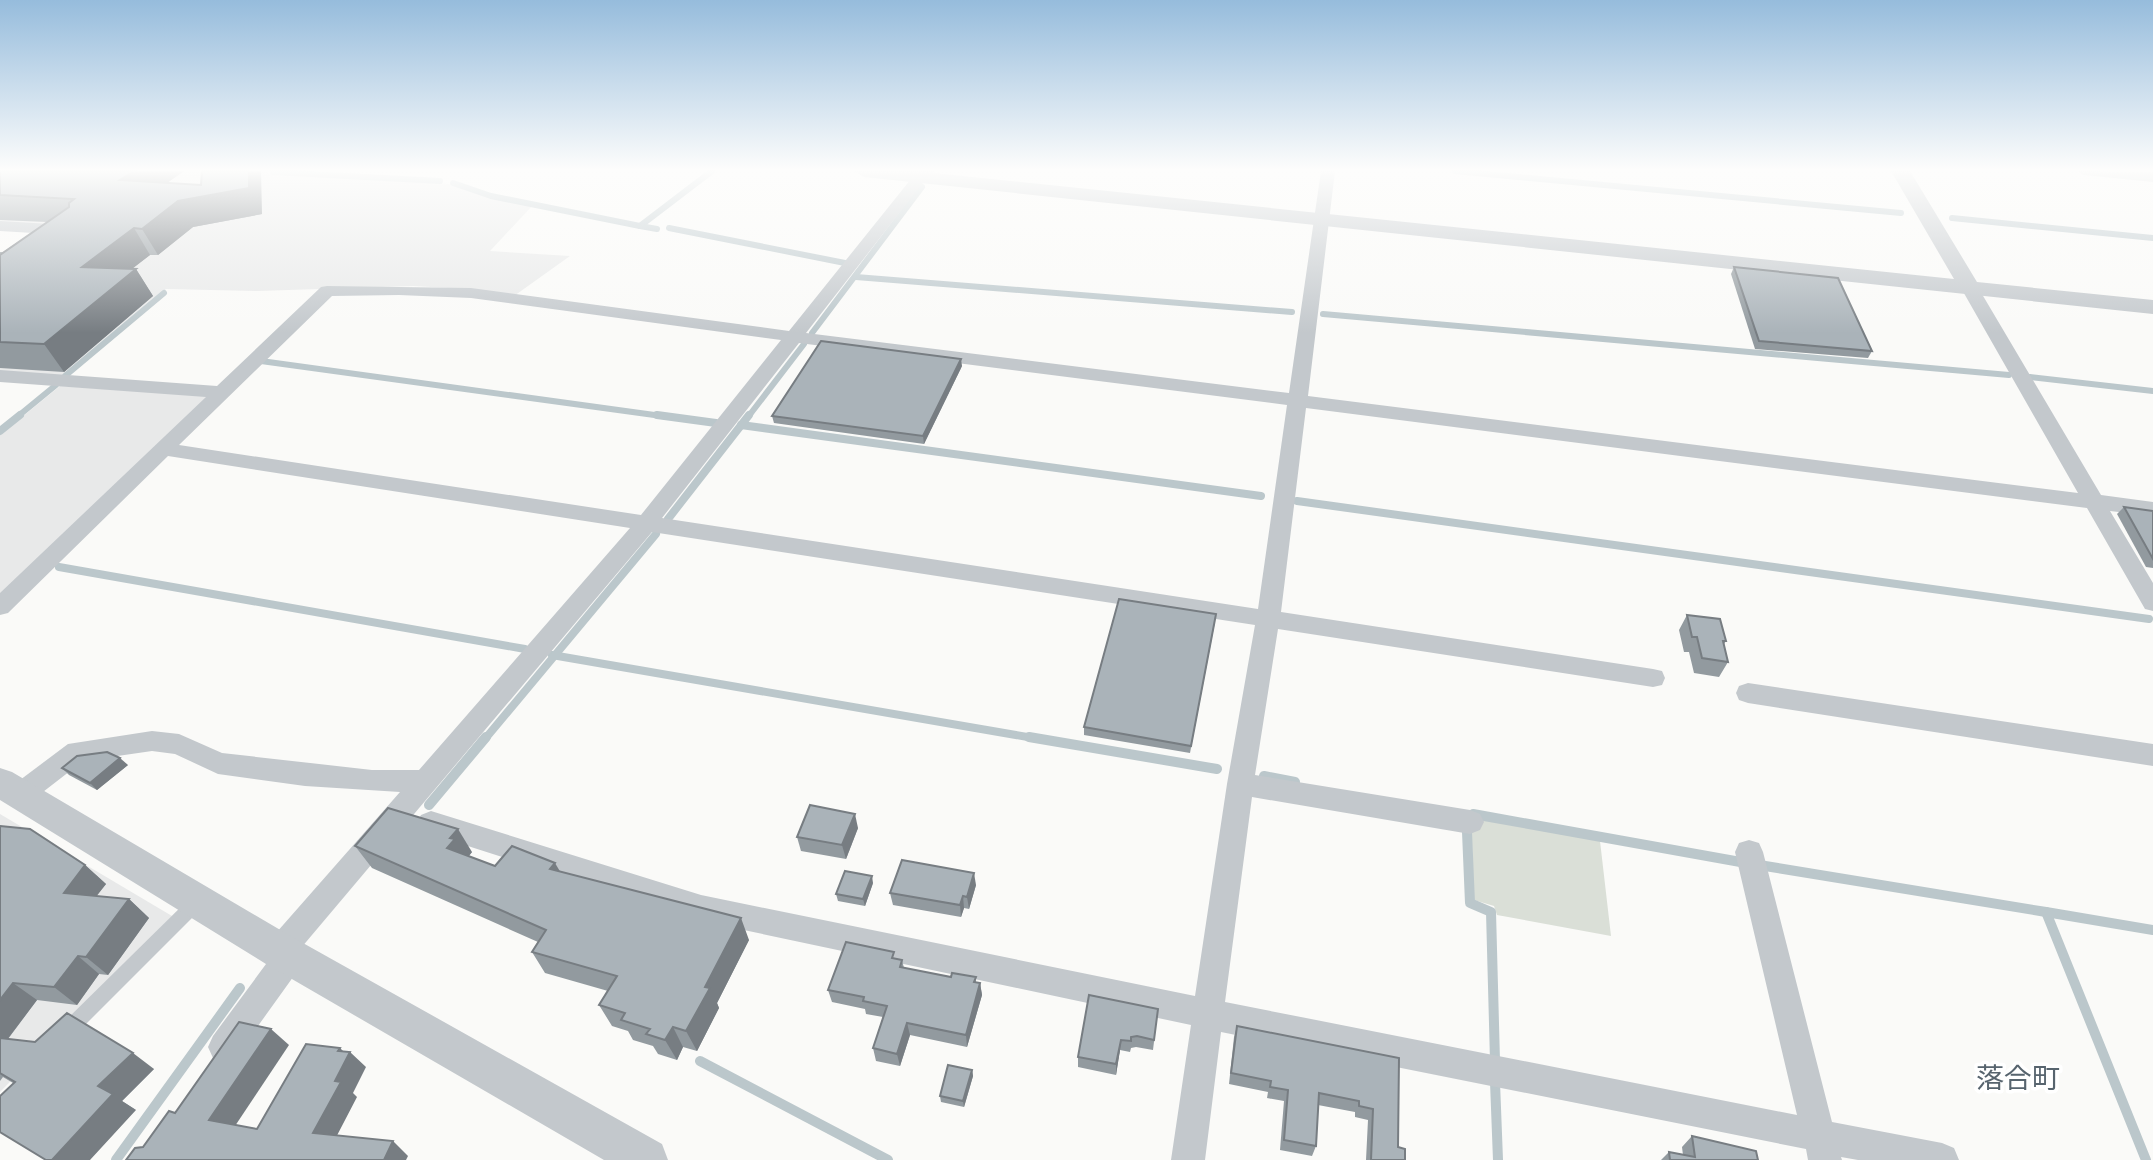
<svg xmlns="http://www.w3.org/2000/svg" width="2153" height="1160" font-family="'Roboto Condensed','Noto Sans JP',sans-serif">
<rect width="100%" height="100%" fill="#fafaf8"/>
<g fill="#e8e9e9">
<path d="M0 171H268V174L449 184 488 197 532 206 490 251 570 256 514 296 467 289 413 286 257 291 166 289 62 377 0 372V287L79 230 0 225Z"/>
<path d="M60 386 210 396 0 599V435Z"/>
<path d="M0 814 172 916 0 1092Z"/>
</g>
<path fill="#dadfd7" d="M1471 817 1600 841 1611 936 1497 915 1494 906 1474 900Z"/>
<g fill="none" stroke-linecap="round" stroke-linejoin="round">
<g stroke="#bbc7cb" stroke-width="6">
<path d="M1455 171 1901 213"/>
<path d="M273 172 440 181"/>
<path d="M453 183 491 196 640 226"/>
<path d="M1952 218 2153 238"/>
<path d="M669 228 845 263"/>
<path d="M657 229 640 226 712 171"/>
<path d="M856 277 1292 312"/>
<path d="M1323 314 2009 375"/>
<path d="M812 333 922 187"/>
<path d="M261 361 669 417"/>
<path d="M65 376 164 293"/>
<path d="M2030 377 2153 391"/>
<path d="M17 417 56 385"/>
<path d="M748 417 804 344"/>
</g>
<g stroke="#bbc7cb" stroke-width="8">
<path d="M657 415 716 423"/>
<path d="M741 425 1261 496"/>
<path d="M0 431 20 415"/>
<path d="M1297 501 2149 619"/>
<path d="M668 519 749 415"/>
<path d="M59 567 525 649"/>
<path d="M552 655 1039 739"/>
<path d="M485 739 656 534"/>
</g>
<g stroke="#bbc7cb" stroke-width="10">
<path d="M1029 737 1217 769"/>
<path d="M1264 776 1295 782"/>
<path d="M429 805 486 737"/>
<path d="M1473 814 1746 863"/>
<path d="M1467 832 1470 903 1491 912 1495 1061"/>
<path d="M1759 865 2046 912"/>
<path d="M700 1061 888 1160"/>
<path d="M1495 1082 1498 1160"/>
<path d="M116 1160 240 988"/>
<path d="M2146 1160 2046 912 2153 930"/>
</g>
<path fill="#c3c8cc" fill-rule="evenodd" d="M196 896 202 898 204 903 202 908 73 1037 67 1039 61 1037 59 1031 61 1025 190 898Z"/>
<g fill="#c3c8cc" fill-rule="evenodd">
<path d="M920 171H936L921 185 806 333 1289 393 1321 171H1335L1308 396 2078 493 1961 288 1964 284H1976L2101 495 2153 502V516L2110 511 2153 583V611L2145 609 2087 508 1306 408 1281 612 1653 669 1662 671 1665 678 1662 685 1653 687 1278 629 1255 775 1470 810 1480 814 1484 822 1480 830 1470 834 1252 797 1225 1002 1797 1115 1735 852 1739 843 1749 840 1759 843 1763 852 1832 1122 1942 1143 1954 1148 1959 1160H1858L1841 1157 1842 1160H1808L1806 1149 1221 1032 1205 1160H1171L1191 1025 701 921 421 831 417 823 421 815 431 811 701 895 1195 996 1227 784 1255 625 652 532 301 948 305 956 301 966 235 1058 224 1063 213 1058 208 1047 213 1036 269 960 265 951 269 941 400 792 305 786 218 774 175 754 152 751 83 761 30 802 21 805 12 802 8 794 12 786 68 744 152 731 179 734 222 753 372 770H419L630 528 168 456 8 613 0 615V593L206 397 0 382V370L217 386 321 287 327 286 471 288 789 331 911 179ZM399 295 471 298 781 340 641 515 179 445 332 296ZM799 343 1287 405 1258 609 662 518Z"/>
<path d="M2077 171 2153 172V182L2084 175Z"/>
<path d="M0 221 67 225 75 230 67 235 0 231Z"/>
<path d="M1748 683 2153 744V766L1748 703 1739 700 1736 693 1739 686Z"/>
</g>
<g fill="#c3c8cc" fill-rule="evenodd">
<path d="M854 171H915L1954 279 1891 171H1910L1977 282 2153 300V314L864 177Z"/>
<path d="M0 768 12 772 294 938 662 1144 668 1160H604L266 964 0 800Z"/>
</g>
</g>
<g fill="#929a9f">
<path d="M0 171H184L167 183 262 214 193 227 158 255H150L131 269H136L153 296 64 372 0 368V252H3L47 222 0 220Z"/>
<path d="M1734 267 1872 351 1868 358 1755 349 1731 274Z"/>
<path d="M962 366 924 444 774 423 772 416Z"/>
<path d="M2124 507 2153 511V568L2146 567 2117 514Z"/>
<path d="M1687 615 1726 641 1724 644 1728 662 1719 677 1694 673 1689 652H1684L1679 630Z"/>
<path d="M1215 622 1190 753 1084 735V727Z"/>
<path d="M128 765 97 790 69 775 62 768Z"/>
<path d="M0 826 85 865 106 884 96 896 129 899 149 918 108 975 99 974 77 1005 37 1000 8 1039 154 1069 122 1101 136 1110 13 1083 3 1077 0 1081Z"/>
<path d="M858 828 846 859 801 851 797 837Z"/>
<path d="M355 846 472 852 469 856 495 866 560 872 749 940 717 1003 719 1008 697 1051 683 1047 677 1060 658 1054 653 1046 633 1040 628 1031 612 1026 599 1005 608 991 545 973 532 952 538 942 372 868Z"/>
<path d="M873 883 865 906 838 901 836 894Z"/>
<path d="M976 885 969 909 964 908 961 917 893 905 890 893Z"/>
<path d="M896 959 902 960 904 968 951 977H976V982L980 983 982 995 967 1047 910 1035 900 1066 876 1061 873 1048 883 1017 866 1014 865 1009 832 1002 828 990Z"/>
<path d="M1158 1009 1153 1050 1136 1047 1131 1048 1130 1052 1120 1050 1116 1075 1078 1067V1057Z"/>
<path d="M1237 1026 1399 1058 1398 1147 1405 1160H1366L1368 1120 1355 1117V1112L1318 1105 1316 1146 1312 1156 1280 1150 1284 1101 1267 1098 1268 1092 1229 1084 1234 1037Z"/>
<path d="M972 1070 973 1076 964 1107 941 1102 940 1096Z"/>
<path d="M1692 1136 1758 1160H1661L1669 1152 1683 1155 1682 1147Z"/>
</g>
<g fill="#777d82">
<path d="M134 171H184L135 205 120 180Z"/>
<path d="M249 171H261L262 214 193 227 158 255 142 229 178 201Z"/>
<path d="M134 228 150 255 100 294 82 267Z"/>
<path d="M136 269 153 296 64 372 44 344Z"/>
<path d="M961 359 962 366 924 444 923 436Z"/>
<path d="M120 758 128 765 97 790 90 783Z"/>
<path d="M855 814 858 828 846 859 842 845Z"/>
<path d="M458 829 472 852 467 858 447 848 450 838Z"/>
<path d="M555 863 568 885 550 869Z"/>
<path d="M85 865 106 884 85 911 64 893Z"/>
<path d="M974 873 976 885 969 909 967 897Z"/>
<path d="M872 876 873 883 865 906 863 899Z"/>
<path d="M963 896 964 908 961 917 960 905Z"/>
<path d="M129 899 149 918 108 975 86 957Z"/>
<path d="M741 918 749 940 717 1003 719 1008 697 1051 686 1031 705 987Z"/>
<path d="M78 956 99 974 77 1005 54 987Z"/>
<path d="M13 983 37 1000 0 1049V1000Z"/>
<path d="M980 983 982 995 967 1047 966 1035Z"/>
<path d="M907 1023 910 1035 900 1066 897 1054Z"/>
<path d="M673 1027 683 1047 677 1060 665 1040Z"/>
<path d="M271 1029 289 1045 229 1135 209 1120Z"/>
<path d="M1121 1040 1120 1050 1116 1075V1064Z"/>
<path d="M340 1048 348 1056 350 1052 366 1067 353 1093 357 1097 331 1147 313 1133 335 1081Z"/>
<path d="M133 1053 154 1069 122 1101 136 1110 90 1160H52L98 1086Z"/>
<path d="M972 1070 973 1076 964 1107 963 1101Z"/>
<path d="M393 1141 408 1156 406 1160H384Z"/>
</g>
<g fill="#aab3b9" stroke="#777d82" stroke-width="2">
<path d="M0 171H134L120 180 201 185 202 171H249V188L178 201 142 229 134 228 82 267 136 269 44 344 0 342V255L69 207V203L74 199 0 195Z"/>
<path d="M1734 267 1838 278 1872 351 1759 341Z"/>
<path d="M821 341 961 359 923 436 772 416Z"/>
<path d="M2124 507 2153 511V559Z"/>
<path d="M1119 599 1216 614 1191 746 1084 727Z"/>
<path d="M1687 615 1720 619 1726 641H1723L1728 662 1702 658 1697 637H1692Z"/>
<path d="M107 752 120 758 90 783 62 768 77 756Z"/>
<path d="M810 805 855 814 842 845 797 837Z"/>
<path d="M388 808 458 829 450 838 455 839 447 848 495 866 512 846 555 863 550 869 741 918 705 987 710 988 686 1031 673 1027 665 1040 646 1034 650 1029 621 1020 625 1013 599 1005 617 976 532 952 546 930 355 846Z"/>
<path d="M0 826 30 829 85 865 64 893 129 899 86 957 78 956 54 987 13 983 0 1000Z"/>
<path d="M902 860 974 873 967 897 963 896 960 905 890 893Z"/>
<path d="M845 871 872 876 863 899 836 894Z"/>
<path d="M846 942 894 952 892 958 902 960 900 967 951 977 952 973 976 977 974 982 980 983 966 1035 907 1023 897 1054 873 1048 887 1006 863 1001 864 997 828 990Z"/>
<path d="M1089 995 1158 1009 1154 1040 1137 1036 1131 1037V1041L1121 1040 1116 1064 1078 1057Z"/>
<path d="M67 1013 133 1053 98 1086 113 1094 52 1160H46L0 1132V1096L15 1082 0 1073V1038L35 1042Z"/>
<path d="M239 1022 271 1029 209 1120 257 1129 306 1044 340 1048 338 1051 350 1052 335 1081 341 1082 313 1133 393 1141 384 1160H126L135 1148 143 1147 169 1111 175 1113Z"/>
<path d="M1237 1026 1399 1058 1398 1147 1405 1149V1160H1371L1373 1109 1359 1106V1101L1319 1093 1316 1146 1284 1140 1288 1090 1270 1087 1271 1081 1231 1073Z"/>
<path d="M948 1065 972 1070 963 1101 940 1096Z"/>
<path d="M1692 1136 1756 1151 1758 1160H1670L1669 1152 1695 1157Z"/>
</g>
<linearGradient id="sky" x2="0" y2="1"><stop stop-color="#96bcdc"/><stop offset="0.51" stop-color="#fdfdfc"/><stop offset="1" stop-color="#fdfdfc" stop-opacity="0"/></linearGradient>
<rect width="2153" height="333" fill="url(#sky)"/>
<g text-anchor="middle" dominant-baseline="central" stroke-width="7" stroke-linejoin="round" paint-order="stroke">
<g font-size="28" fill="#57646e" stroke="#fff">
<text x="2018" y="1078">落合町</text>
</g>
</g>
</svg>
